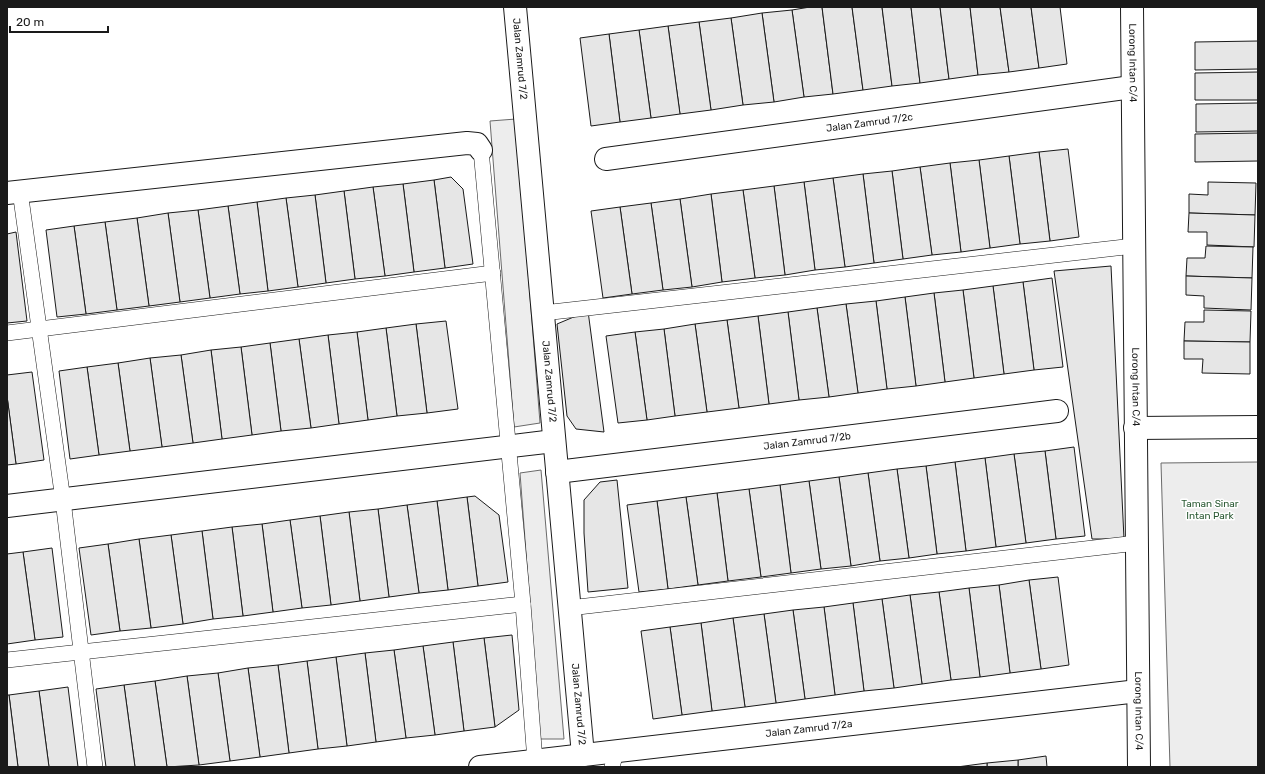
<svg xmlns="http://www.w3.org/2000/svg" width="1265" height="774" font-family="Rubik,sans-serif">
<rect width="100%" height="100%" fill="#fff"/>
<g fill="#ededed" stroke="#6a6a6a">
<path d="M516 119 540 423 514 427 490 121Z"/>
<path d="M1258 462V767H1170L1161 463Z"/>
<path d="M541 470 564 739H540L520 473Z"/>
</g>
<g fill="#e6e6e6" stroke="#1a1a1a">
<path d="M810 7H822L833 94 804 97 792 10Z"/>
<path d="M822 7H852L863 90 833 94Z"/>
<path d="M852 7H882L892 86 863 90Z"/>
<path d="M882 7H911L920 83 892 86Z"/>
<path d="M911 7H940L949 79 920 83Z"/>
<path d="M940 7H970L978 75 949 79Z"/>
<path d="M970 7H1000L1009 72 978 75Z"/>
<path d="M1000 7H1031L1039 68 1009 72Z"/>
<path d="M1031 7H1060L1067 64 1039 68Z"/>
<path d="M792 10 804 97 774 102 762 13Z"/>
<path d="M762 13 774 102 743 105 731 18Z"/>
<path d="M731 18 743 105 711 110 699 22Z"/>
<path d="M699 22 711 110 680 114 668 26Z"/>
<path d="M668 26 680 114 651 118 639 30Z"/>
<path d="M639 30 651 118 620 122 609 34Z"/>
<path d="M609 34 620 122 591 126 580 38Z"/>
<path d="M1258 41V69L1195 70V42Z"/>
<path d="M1258 72V100H1195V73Z"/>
<path d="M1258 103V131L1196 132V104Z"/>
<path d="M1258 133V161L1195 162V134Z"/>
<path d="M1068 149 1079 237 1050 241 1039 152Z"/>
<path d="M1039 152 1050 241 1020 244 1009 156Z"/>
<path d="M1009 156 1020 244 990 248 979 160Z"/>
<path d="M979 160 990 248 961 252 950 163Z"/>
<path d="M950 163 961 252 932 255 920 167Z"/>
<path d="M920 167 932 255 903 259 892 171Z"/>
<path d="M892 171 903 259 874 263 863 174Z"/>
<path d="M863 174 874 263 845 267 833 178Z"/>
<path d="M451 177 463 189 473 264 445 268 434 180Z"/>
<path d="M833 178 845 267 815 270 804 182Z"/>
<path d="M434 180 445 268 414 272 403 184Z"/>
<path d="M804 182 815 270 785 275 774 186Z"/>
<path d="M1208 182 1256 183 1255 215 1189 213V194L1208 195Z"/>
<path d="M403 184 414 272 385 276 373 187Z"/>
<path d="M774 186 785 275 755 278 743 190Z"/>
<path d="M373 187 385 276 355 279 344 191Z"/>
<path d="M743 190 755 278 722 282 711 194Z"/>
<path d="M344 191 355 279 326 283 315 195Z"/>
<path d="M711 194 722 282 692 287 680 199Z"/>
<path d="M315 195 326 283 298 287 286 198Z"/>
<path d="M286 198 298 287 268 291 257 202Z"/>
<path d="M680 199 692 287 663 290 651 203Z"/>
<path d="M257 202 268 291 240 294 228 206Z"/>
<path d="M651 203 663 290 632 294 620 207Z"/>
<path d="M228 206 240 294 210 298 198 210Z"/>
<path d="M620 207 632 294 603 298 591 211Z"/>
<path d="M198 210 210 298 180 302 168 213Z"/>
<path d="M168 213 180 302 149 306 137 218Z"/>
<path d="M1189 213 1255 215 1254 247 1207 245V232H1188Z"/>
<path d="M137 218 149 306 117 310 105 222Z"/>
<path d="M105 222 117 310 86 314 74 226Z"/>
<path d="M74 226 86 314 57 317 46 230Z"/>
<path d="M16 232 27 321 7 323V234Z"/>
<path d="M1206 246 1253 247 1252 278 1186 276 1187 258H1205Z"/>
<path d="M1111 266 1124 539H1092L1054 271Z"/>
<path d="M1186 276 1252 278 1251 310 1204 308V296L1186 295Z"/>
<path d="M1052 278 1063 367 1034 370 1023 282Z"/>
<path d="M1023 282 1034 370 1004 374 993 286Z"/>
<path d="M993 286 1004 374 974 378 963 290Z"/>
<path d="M963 290 974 378 945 382 934 293Z"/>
<path d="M934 293 945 382 916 386 905 297Z"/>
<path d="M905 297 916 386 887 389 876 301Z"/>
<path d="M876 301 887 389 858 393 846 304Z"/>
<path d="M846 304 858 393 829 397 817 308Z"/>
<path d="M817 308 829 397 799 400 788 312Z"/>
<path d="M1204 310 1251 311 1250 342 1184 341 1185 322H1204Z"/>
<path d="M588 311 604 432 576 429 567 416 557 324Z"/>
<path d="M788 312 799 400 769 404 758 316Z"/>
<path d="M758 316 769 404 739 408 727 320Z"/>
<path d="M727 320 739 408 707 412 695 324Z"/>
<path d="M446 321 458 409 427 413 416 324Z"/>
<path d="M416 324 427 413 397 416 386 328Z"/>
<path d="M695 324 707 412 675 416 664 329Z"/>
<path d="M386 328 397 416 368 420 357 332Z"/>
<path d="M664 329 675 416 647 420 635 332Z"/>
<path d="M357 332 368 420 339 424 328 335Z"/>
<path d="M635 332 647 420 618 423 606 336Z"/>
<path d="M328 335 339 424 311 428 299 339Z"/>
<path d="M299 339 311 428 281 431 270 343Z"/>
<path d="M1184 341 1250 342V374L1202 373 1203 359H1184Z"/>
<path d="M270 343 281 431 252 435 241 347Z"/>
<path d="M241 347 252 435 222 439 211 350Z"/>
<path d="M211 350 222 439 193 443 181 355Z"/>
<path d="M181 355 193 443 162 447 150 358Z"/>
<path d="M150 358 162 447 130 451 118 363Z"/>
<path d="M118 363 130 451 99 455 87 367Z"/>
<path d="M87 367 99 455 70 459 59 371Z"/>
<path d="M32 372 44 460 16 464 7 396V375Z"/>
<path d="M7 396 16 464 7 465Z"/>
<path d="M1074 447 1085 536 1056 539 1045 451Z"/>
<path d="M1045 451 1056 539 1026 543 1014 454Z"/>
<path d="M1014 454 1026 543 996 547 985 458Z"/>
<path d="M985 458 996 547 966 551 955 462Z"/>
<path d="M955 462 966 551 937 554 926 466Z"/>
<path d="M926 466 937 554 909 558 897 469Z"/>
<path d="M897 469 909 558 880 561 868 473Z"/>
<path d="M868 473 880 561 851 566 839 477Z"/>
<path d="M839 477 851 566 821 569 809 481Z"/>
<path d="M617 480 628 588 588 592 584 533V500L600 482Z"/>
<path d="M809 481 821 569 791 573 780 485Z"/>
<path d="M780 485 791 573 761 577 749 489Z"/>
<path d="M749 489 761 577 728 581 717 493Z"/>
<path d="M717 493 728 581 698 585 686 497Z"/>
<path d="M475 496 499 515 508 582 478 586 467 497Z"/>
<path d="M467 497 478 586 448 590 437 501Z"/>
<path d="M686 497 698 585 668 589 657 501Z"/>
<path d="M437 501 448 590 419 593 407 505Z"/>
<path d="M657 501 668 589 639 592 627 505Z"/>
<path d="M407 505 419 593 389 597 378 509Z"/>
<path d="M378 509 389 597 360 601 349 512Z"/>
<path d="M349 512 360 601 331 605 320 516Z"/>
<path d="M320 516 331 605 302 608 290 520Z"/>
<path d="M290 520 302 608 273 612 262 524Z"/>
<path d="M262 524 273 612 243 616 232 527Z"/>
<path d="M232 527 243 616 213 619 202 531Z"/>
<path d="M202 531 213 619 183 624 171 535Z"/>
<path d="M171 535 183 624 151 628 139 539Z"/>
<path d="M139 539 151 628 120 631 108 544Z"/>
<path d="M108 544 120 631 91 635 79 548Z"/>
<path d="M52 548 63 637 35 640 23 552Z"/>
<path d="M23 552 35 640 7 644V554Z"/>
<path d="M1058 577 1069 665 1041 669 1029 580Z"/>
<path d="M1029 580 1041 669 1010 673 999 585Z"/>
<path d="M999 585 1010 673 980 677 969 588Z"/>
<path d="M969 588 980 677 951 680 939 592Z"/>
<path d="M939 592 951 680 922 684 910 595Z"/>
<path d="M910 595 922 684 894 688 882 599Z"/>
<path d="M882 599 894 688 864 691 853 603Z"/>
<path d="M853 603 864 691 835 695 824 607Z"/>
<path d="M824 607 835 695 805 699 793 610Z"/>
<path d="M793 610 805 699 776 703 764 614Z"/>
<path d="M764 614 776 703 745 707 733 618Z"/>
<path d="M733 618 745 707 712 711 701 623Z"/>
<path d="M701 623 712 711 682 715 670 627Z"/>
<path d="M670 627 682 715 653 719 641 631Z"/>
<path d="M512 635 519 710 495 727 484 638Z"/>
<path d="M484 638 495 727 464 731 453 642Z"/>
<path d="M453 642 464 731 435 735 423 646Z"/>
<path d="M423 646 435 735 406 738 394 650Z"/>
<path d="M394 650 406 738 376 742 365 653Z"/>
<path d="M365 653 376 742 347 746 336 657Z"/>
<path d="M336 657 347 746 318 749 307 661Z"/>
<path d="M307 661 318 749 289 753 278 665Z"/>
<path d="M278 665 289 753 260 757 248 668Z"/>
<path d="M248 668 260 757 230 761 218 673Z"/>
<path d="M218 673 230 761 199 765 187 676Z"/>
<path d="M187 676 199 765 167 767 155 681Z"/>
<path d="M155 681 167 767H135L124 685Z"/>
<path d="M124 685 135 767H106L96 689Z"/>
<path d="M68 687 78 767H49L39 691Z"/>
<path d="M39 691 49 767H18L9 695Z"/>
<path d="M7 695H9L18 767H7Z"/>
<path d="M1046 756 1047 767H1018V760Z"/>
<path d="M1018 760V767H987V763Z"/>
<path d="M987 763V767H957Z"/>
</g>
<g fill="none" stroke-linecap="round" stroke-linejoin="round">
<defs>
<g id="lane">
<path d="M481 150 523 604 535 761"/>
<path d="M20 191 63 500 95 767"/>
<path d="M543 313 1134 246"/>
<path d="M7 333 493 273"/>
<path d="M569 608 1137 543"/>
<path d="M7 660 523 604"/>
<path d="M612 767 616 752"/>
</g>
<g id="street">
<path id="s1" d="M515 7 583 755"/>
<path id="s2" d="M1132 7 1139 767"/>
<path id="s3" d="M606 159 1132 87"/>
<path d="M7 193 467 143 477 144 481 150"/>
<path d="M1135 428 1258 427"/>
<path id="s4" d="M557 472 1057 411"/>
<path d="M7 506 554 441"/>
<path id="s5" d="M480 767 1138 691"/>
</g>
</defs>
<use href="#lane" stroke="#1a1a1a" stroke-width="16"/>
<use href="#street" stroke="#1a1a1a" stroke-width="24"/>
<use href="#lane" stroke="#fff" stroke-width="15"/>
<use href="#street" stroke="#fff" stroke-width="22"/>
</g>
<g text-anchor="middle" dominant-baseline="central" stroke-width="3" stroke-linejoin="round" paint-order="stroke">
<g font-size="10" fill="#1a1a1a" stroke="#fff">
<text stroke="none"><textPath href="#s1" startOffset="52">Jalan Zamrud 7/2</textPath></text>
<text stroke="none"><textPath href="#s2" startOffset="56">Lorong Intan C/4</textPath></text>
<text stroke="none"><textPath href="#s3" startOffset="266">Jalan Zamrud 7/2c</textPath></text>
<text stroke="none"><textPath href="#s1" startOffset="376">Jalan Zamrud 7/2</textPath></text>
<text stroke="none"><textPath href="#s2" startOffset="380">Lorong Intan C/4</textPath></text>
<text stroke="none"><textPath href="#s4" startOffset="252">Jalan Zamrud 7/2b</textPath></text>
<text stroke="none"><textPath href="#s1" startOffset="700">Jalan Zamrud 7/2</textPath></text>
<text stroke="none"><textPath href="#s2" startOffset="704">Lorong Intan C/4</textPath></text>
<text stroke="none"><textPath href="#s5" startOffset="331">Jalan Zamrud 7/2a</textPath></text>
</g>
<g font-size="10" fill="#2b5a34" stroke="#fff">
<text x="1210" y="504">Taman Sinar<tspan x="1210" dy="12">Intan Park</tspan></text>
</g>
</g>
<rect width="1265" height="774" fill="none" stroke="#1a1a1a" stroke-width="16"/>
<path d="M10 26v6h98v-6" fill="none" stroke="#1a1a1a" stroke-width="2"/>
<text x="16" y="26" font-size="12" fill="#1a1a1a" stroke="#ffffff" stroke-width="3" paint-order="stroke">20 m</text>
</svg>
